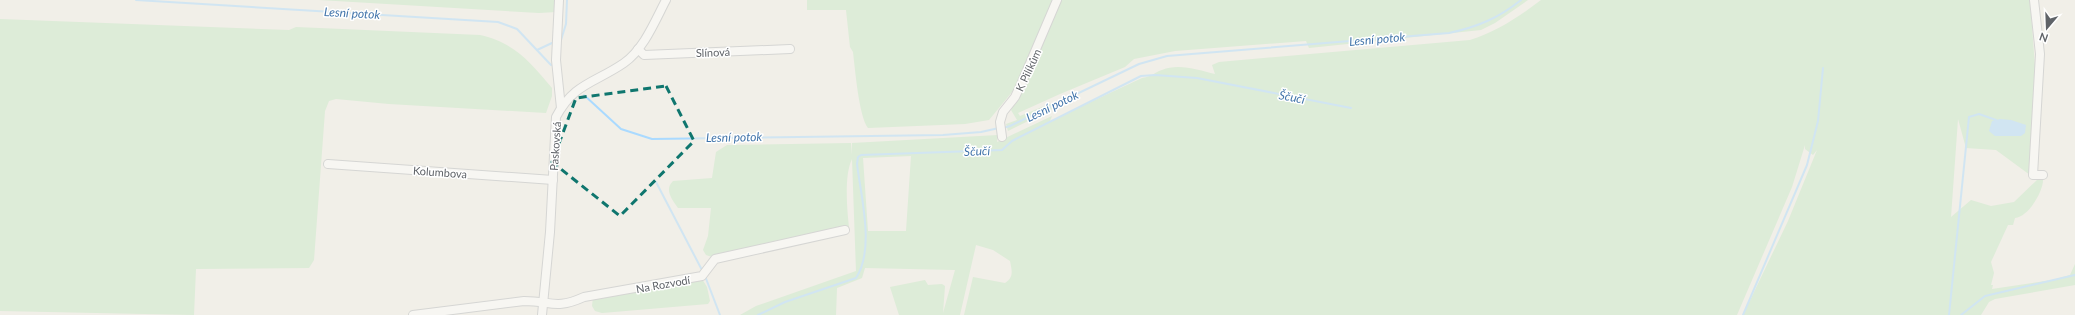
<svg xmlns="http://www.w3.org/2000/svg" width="2075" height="315" font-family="Lato,sans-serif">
<rect width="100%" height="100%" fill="#f1efe8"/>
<g fill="#c5e8c5" fill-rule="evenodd">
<path d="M319 0H557L556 12 539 13Z"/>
<path d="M807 0H1054L1021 81 989 120 965 124 868 128C859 117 855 68 853 52L850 47 846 10H807Z"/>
<path d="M1059 0H1528L1495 23 1481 30 1309 48 1306 41 1175 51 1134 59 1125 67 1060 94 1018 113 1020 116 1069 96 1071 100 1008 131 1006 124 1017 120 1011 110 1030 76Z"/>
<path d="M1541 0H2030L2036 80 2030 175 1996 150 1966 148 1958 119 1951 217 1971 200 1991 206 2014 202 2037 180H2043C2043 192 2028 217 2015 218L2013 225H2008L1991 262 1994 273 1991 285H1993L1992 289 2052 280 2070 275 2075 264V285L1995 299 1989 302 1981 315H1743L1788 221 1817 150 1813 155 1805 149V145L1792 187 1737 315H964L973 277 1005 283C1014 277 1012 271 1010 261L993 250 976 245 960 315H899L890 287 925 280 928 285 942 284 945 286 943 313 955 270 865 268 862 278 837 288 836 315H740L756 306 856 271 852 159C844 175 847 209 849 227L712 257 706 255 703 250 708 236 711 208H678C672 199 664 190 673 181L712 178 716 152 727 145 851 143 852 155V143L998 135 997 142 1052 116 1050 121 1142 78C1154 76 1153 73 1162 70 1179 63 1198 70 1215 74L1212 65 1219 62 1470 40C1496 32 1519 17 1541 0ZM911 156 906 231H868L863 158Z"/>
<path d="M0 19 289 30 296 27 480 35C515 43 530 62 552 88V96L546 113 389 104 336 99 329 101 325 111 314 260 309 268 196 269 194 315 0 311Z"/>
<path d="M702 279 707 287 710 301 708 304 602 313 595 311 592 306 593 297Z"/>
</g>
<path fill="#aadaff" d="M2000 119 2011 120 2026 125 2025 133 2021 136H1995L1989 131 1992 121Z"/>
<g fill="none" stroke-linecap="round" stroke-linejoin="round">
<g stroke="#aadaff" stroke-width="2">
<path d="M136 0 498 22 517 29 551 65"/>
<path d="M561 40 566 24 567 0"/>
<path d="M537 50 552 43"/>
<path d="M584 95 621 129 652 139 943 135 981 132 999 128"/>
<path d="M1003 128 1010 126 1139 64 1167 56 1449 33C1477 27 1499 18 1521 0"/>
<path d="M656 182 703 272"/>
<path d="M705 276 720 315"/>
<path d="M758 315 785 302 856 278C875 249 861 197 857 164L858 157 861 155 1002 150 1012 141 1141 76 1155 75 1197 78 1351 108"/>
<path d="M1743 315 1807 165 1818 121 1823 68"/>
<path d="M1949 315 1969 117 1979 114 1996 120"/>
<path d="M1961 315 1985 296 2075 275"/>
</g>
<defs>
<g id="minor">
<path d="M559 0 556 60 561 108"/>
<path d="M2034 0 2040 54 2033 175H2043"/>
<path d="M638 49 644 55 790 49"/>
<path d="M1002 137 1000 122 1003 112 1015 97 1022 82 1057 0"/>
<path d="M328 164 553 180"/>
<path d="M413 315 524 301C552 301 555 310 584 297L702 276 715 259 845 230"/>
<path d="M542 315 550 232 556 117C574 83 595 83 624 63 644 49 655 21 666 0"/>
</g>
</defs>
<use href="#minor" stroke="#b5b8bc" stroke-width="10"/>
<use href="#minor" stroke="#fff" stroke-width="8"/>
</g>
<path d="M0 0H2075V315H0ZM666 86 694 141 620 216 552 162 576 98Z" fill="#f1efe8" fill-opacity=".55" fill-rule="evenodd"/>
<path fill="none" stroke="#0f766e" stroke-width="3" stroke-dasharray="8 5" stroke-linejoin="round" d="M666 86 694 141 620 216 552 162 576 98Z"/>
<g text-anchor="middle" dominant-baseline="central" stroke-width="3" stroke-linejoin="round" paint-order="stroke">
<g font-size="11" fill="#5f6368" stroke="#fff">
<text transform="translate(713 52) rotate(-2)">Slínová</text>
<text transform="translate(1028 70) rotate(-65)">K Pilíkům</text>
<text transform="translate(555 146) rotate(-86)">Paskovská</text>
<text transform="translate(440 172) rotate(4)">Kolumbova</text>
<text transform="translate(663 284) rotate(-10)">Na Rozvodí</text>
</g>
<g font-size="12" font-style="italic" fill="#4174aa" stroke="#fff">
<text transform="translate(352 13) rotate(3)">Lesní potok</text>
<text transform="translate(1377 39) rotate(-5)">Lesní potok</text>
<text transform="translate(1292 97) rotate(11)">Ščučí</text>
<text transform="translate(1052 106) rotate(-26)">Lesní potok</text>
<text transform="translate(734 137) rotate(-1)">Lesní potok</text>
<text transform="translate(977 151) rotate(-2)">Ščučí</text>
</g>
</g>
<g transform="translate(2047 28) rotate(199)" stroke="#ffffff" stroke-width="3" paint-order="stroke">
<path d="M0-3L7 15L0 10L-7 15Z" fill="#5f6368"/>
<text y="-6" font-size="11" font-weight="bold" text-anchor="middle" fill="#5f6368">N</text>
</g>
</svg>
